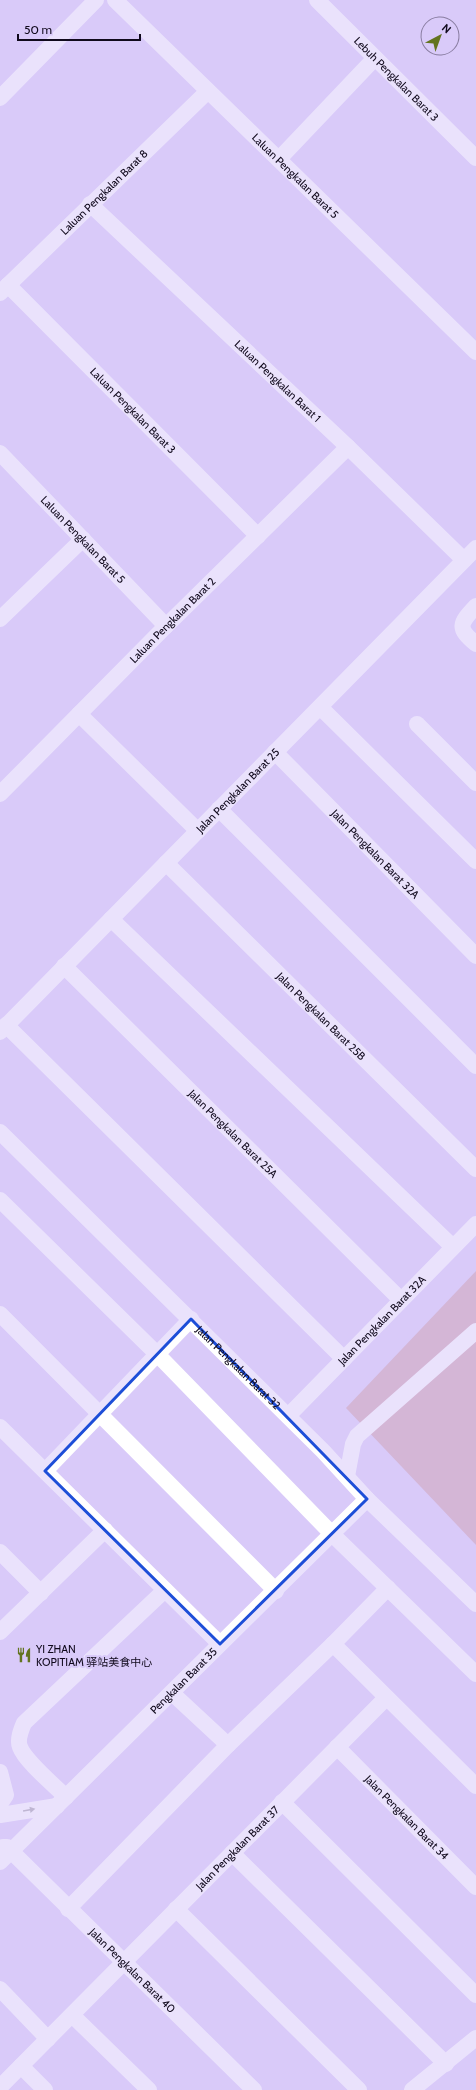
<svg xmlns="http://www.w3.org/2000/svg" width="476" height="2090" font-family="Cabin,'Noto Sans SC',sans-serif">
<rect width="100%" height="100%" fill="#d9caf9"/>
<path fill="#ce9dab" d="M476 1271V1545L346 1408Z"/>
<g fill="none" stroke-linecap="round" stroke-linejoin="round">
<g stroke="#fff" stroke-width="16">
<path id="s1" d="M115 0 476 352"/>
<path id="s2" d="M317 0 476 158"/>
<path d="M0 98 96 0"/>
<path d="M279 159 375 58"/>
<path id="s3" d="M90 204 348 447 464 560"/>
<path id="s4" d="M8 285 258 536"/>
<path id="s5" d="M0 293 208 91"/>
<path id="s6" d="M0 453 166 626"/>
<path d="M476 606C459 624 457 628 476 644"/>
<path d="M0 619 83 539"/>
<path d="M320 707 476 861"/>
<path d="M79 714 198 831"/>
<path d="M417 724 476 783"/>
<path id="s7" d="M275 752 476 956"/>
<path id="s8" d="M0 794 166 626 348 447"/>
<path d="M219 809 476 1066"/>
<path id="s9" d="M166 863 476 1169"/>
<path d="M111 919 453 1247"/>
<path id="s10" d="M64 966 401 1300"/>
<path d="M6 1025 344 1359"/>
<path id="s11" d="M0 1032 476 548"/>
<path id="s12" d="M0 1132 323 1451 367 1499 476 1604"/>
<path d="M0 1200 157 1354 332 1534 476 1674"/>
<path d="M0 1314 276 1591"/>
<path id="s13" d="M288 1416 476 1224"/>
<path d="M0 1427 220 1644"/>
<path d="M45 1471 191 1319"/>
<path d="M347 1476 353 1444 357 1436 476 1331"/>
<path d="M0 1552 41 1593"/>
<path d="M0 1632 105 1530"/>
<path d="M333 1644 476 1786"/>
<path d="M172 1693 228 1745"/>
<path id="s14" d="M337 1747 476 1887"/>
<path d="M0 1772 6 1795 0 1804"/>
<path d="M66 1797C54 1785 25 1761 20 1747 17 1740 21 1730 24 1723L165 1590"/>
<path d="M282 1802 476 1995"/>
<path d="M0 1815 57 1806"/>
<path id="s15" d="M3 1847H7L11 1851 254 2090"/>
<path d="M232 1853 446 2064"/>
<path id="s16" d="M0 1862 367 1499"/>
<path d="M68 1909 228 1745 333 1644 388 1588"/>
<path d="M176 1909 359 2090"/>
<path d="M0 1989 48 2039"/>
<path d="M72 2015 149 2090"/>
<path d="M21 2066 45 2090"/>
<path id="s17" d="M0 2087 386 1698"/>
<path d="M412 2090 476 2038"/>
</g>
</g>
<defs><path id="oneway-solid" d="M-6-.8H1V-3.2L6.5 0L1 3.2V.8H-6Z"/></defs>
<use fill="#9f9da4" href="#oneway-solid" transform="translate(29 1810) rotate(-10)"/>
<path d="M0 0H476V2090H0ZM191 1319 367 1499 220 1644 45 1471Z" fill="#d9caf9" fill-opacity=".55" fill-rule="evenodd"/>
<path fill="none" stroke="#1d4ed8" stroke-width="3" stroke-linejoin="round" d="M191 1319 367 1499 220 1644 45 1471Z"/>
<defs>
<symbol id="restaurant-bare" viewBox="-9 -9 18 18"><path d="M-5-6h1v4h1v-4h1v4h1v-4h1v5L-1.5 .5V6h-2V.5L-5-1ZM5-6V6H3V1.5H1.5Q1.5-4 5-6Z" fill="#63731f" stroke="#d9caf9" stroke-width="2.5" paint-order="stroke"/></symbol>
</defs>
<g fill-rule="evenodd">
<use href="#restaurant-bare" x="13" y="1644" width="22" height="22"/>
</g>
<g text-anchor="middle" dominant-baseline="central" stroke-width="4" stroke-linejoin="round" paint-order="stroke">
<g font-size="11" fill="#10091c" stroke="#d9caf9">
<text stroke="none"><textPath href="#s2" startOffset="112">Lebuh Pengkalan Barat 3</textPath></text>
<text stroke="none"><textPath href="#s1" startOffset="252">Laluan Pengkalan Barat 5</textPath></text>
<text stroke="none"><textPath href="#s5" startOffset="145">Laluan Pengkalan Barat 8</textPath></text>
<text stroke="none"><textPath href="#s3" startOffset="258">Laluan Pengkalan Barat 1</textPath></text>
<text stroke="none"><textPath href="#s4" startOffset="177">Laluan Pengkalan Barat 3</textPath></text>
<text stroke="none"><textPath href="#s6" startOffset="120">Laluan Pengkalan Barat 5</textPath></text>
<text stroke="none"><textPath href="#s8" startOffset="245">Laluan Pengkalan Barat 2</textPath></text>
<text stroke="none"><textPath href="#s11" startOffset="339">Jalan Pengkalan Barat 25</textPath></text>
<text stroke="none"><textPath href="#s7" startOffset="143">Jalan Pengkalan Barat 32A</textPath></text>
<text stroke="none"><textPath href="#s9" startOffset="218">Jalan Pengkalan Barat 25B</textPath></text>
<text stroke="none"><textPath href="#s10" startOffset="238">Jalan Pengkalan Barat 25A</textPath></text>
<text stroke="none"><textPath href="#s13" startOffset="134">Jalan Pengkalan Barat 32A</textPath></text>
<text stroke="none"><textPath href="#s12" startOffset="335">Jalan Pengkalan Barat 32</textPath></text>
<text stroke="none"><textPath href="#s16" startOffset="258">Pengkalan Barat 35</textPath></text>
<text stroke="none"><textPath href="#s14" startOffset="99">Jalan Pengkalan Barat 34</textPath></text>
<text stroke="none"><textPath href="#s17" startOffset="337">Jalan Pengkalan Barat 37</textPath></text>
<text stroke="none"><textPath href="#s15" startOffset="180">Jalan Pengkalan Barat 40</textPath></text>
</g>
<g font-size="11" fill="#10091c" stroke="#d9caf9" text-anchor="start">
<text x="36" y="1649">YI ZHAN<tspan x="36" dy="13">KOPITIAM 驿站美食中心</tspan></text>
</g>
</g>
<g transform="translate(440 36) rotate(41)"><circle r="19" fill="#d9caf9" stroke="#897da1"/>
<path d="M0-3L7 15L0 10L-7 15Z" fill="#63731f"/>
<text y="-6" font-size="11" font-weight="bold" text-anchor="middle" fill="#10091c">N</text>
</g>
<path d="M18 34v6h122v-6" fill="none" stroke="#10091c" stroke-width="2"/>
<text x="24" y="34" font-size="12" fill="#10091c" stroke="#d9caf9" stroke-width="3" paint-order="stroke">50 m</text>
</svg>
